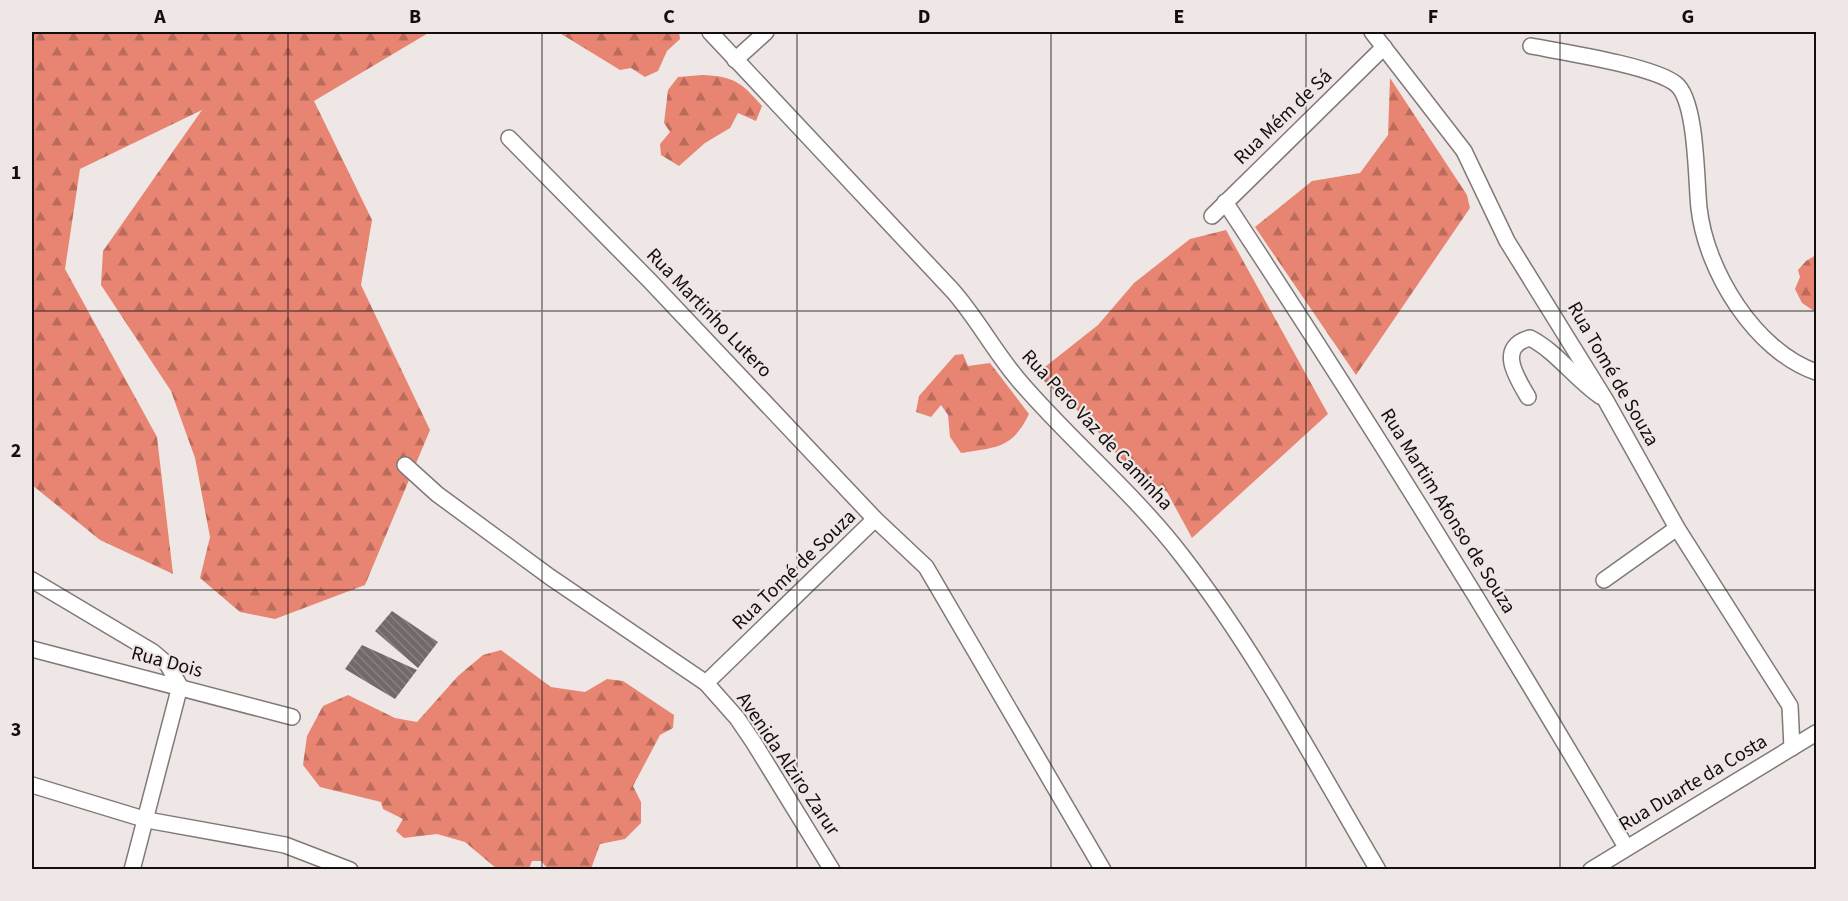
<svg xmlns="http://www.w3.org/2000/svg" width="1848" height="901" font-family="'Source Sans 3',sans-serif">
<defs>
<pattern id="forest-firs" width="22" height="20" patternUnits="userSpaceOnUse" patternTransform="scale(1.5)"><rect width="22" height="20" fill="#e88572"/><path d="M5 1l3.5 6h-7zM16 11l3.5 6h-7z" fill="#bb6b5c"/></pattern>
<pattern id="building-back-hatch" width="6" height="6" patternUnits="userSpaceOnUse" patternTransform="scale(1.5)"><rect width="6" height="6" fill="#726a69"/><path d="M-1 5l2 2M0 0l6 6M5-1l2 2" fill="none" stroke="#878180"/></pattern>
</defs>
<rect width="100%" height="100%" fill="#efe7e5"/>
<g fill="url(#forest-firs)">
<path d="M32 32H430L314 101 372 220 361 285 430 430 365 585 275 619 240 612 200 578 210 537 195 458 171 391 101 285 103 251 202 110 80 169 65 269 157 437 173 574 100 540 32 485Z"/>
<path d="M558 32H679L680 39 667 51 658 71 645 77 631 68 620 70Z"/>
<path d="M702 75C734 76 742 83 762 106L756 121 738 113 730 128 705 143 679 166 661 155 660 144 670 132 664 123 668 90 678 77Z"/>
<path d="M1390 78 1467 195 1470 208 1356 375 1255 227 1312 181 1360 173 1388 135Z"/>
<path d="M1226 230 1328 414 1192 538 1167 492 1129 468 1086 418 1036 374 1098 325 1134 283 1190 239Z"/>
<path d="M1816 255V326L1814 311 1802 303 1795 289 1800 277 1798 270 1806 261Z"/>
<path d="M963 354 968 366 990 363 1029 414C1012 449 997 447 961 453L950 437 948 415 941 405 931 417 916 412 919 396 955 355Z"/>
<path d="M501 650 551 687 585 692 607 679 623 681 674 715 673 728 660 735 633 786 641 802V823L625 839 600 844 591 869H548L541 861H532L529 869H497L465 842 437 834 404 838 396 831 403 819 383 809 381 802 320 787 303 765 307 736 323 706 348 695 395 718 417 722 458 676 483 655Z"/>
</g>
<g fill="url(#building-back-hatch)">
<path d="M392 611 438 642 418 668 375 631Z"/>
<path d="M362 645 417 670 395 699 345 669Z"/>
</g>
<g fill="none" stroke-linecap="round" stroke-linejoin="round">
<defs>
<g id="minor">
<path d="M710 32 952 290C978 319 996 355 1022 384 1074 444 1135 494 1183 557 1258 654 1316 765 1378 870"/>
<path d="M1372 32 1464 151 1507 241 1605 399 1677 528 1790 706 1792 748"/>
<path d="M1531 46C1563 52 1654 66 1676 84 1697 101 1696 181 1699 208 1706 271 1755 351 1816 372"/>
<path d="M735 60 766 32"/>
<path d="M509 138 650 281 875 519 926 567 1103 870"/>
<path d="M1225 202C1365 414 1498 629 1626 847"/>
<path d="M1212 216 1384 47"/>
<path d="M1528 397C1517 378 1496 347 1530 338 1556 351 1575 379 1600 396"/>
<path d="M405 465 437 494 550 577 706 683 737 718 754 743 832 870"/>
<path d="M32 580 153 652 167 664 180 686 132 870"/>
<path d="M1604 580 1677 528"/>
<path d="M32 649 292 717"/>
<path d="M706 683 875 519"/>
<path d="M32 785 147 820 285 845 350 870"/>
<path d="M1591 870 1816 733"/>
</g>
</defs>
<use href="#minor" stroke="#817977" stroke-width="18"/>
<use href="#minor" stroke="#fff" stroke-width="15"/>
</g>
<path fill="none" stroke="#120f0e" stroke-width="1.5" stroke-opacity="0.55" d="M288 32V870M542 32V870M797 32V870M1051 32V870M1306 32V870M1560 32V870M32 311H1816M32 590H1816"/>
<g text-anchor="middle" dominant-baseline="central" stroke-width="4.5" stroke-linejoin="round" paint-order="stroke">
<g font-size="20" fill="#120f0e" stroke="#efe7e5">
<text transform="translate(1283 117) rotate(-44)">Rua Mém de Sá</text>
<text transform="translate(709 313) rotate(46)">Rua Martinho Lutero</text>
<text transform="translate(1613 374) rotate(60)">Rua Tomé de Souza</text>
<text transform="translate(1097 430) rotate(47)">Rua Pero Vaz de Caminha</text>
<text transform="translate(1448 511) rotate(58)">Rua Martim Afonso de Souza</text>
<text transform="translate(794 570) rotate(-44)">Rua Tomé de Souza</text>
<text transform="translate(167 662) rotate(15)">Rua Dois</text>
<text transform="translate(788 764) rotate(56)">Avenida Alziro Zarur</text>
<text transform="translate(1693 783) rotate(-31)">Rua Duarte da Costa</text>
</g>
</g>
<rect width="1848" height="901" fill="none" stroke="#efe7e5" stroke-width="66"/>
<rect x="33" y="33" width="1782" height="835" fill="none" stroke="#120f0e" stroke-width="2"/>
<g font-size="20" text-anchor="middle" font-weight="bold" fill="#120f0e">
<text x="160" y="23">A</text>
<text x="415" y="23">B</text>
<text x="669" y="23">C</text>
<text x="924" y="23">D</text>
<text x="1179" y="23">E</text>
<text x="1433" y="23">F</text>
<text x="1688" y="23">G</text>
<text x="16" y="179">1</text>
<text x="16" y="457">2</text>
<text x="16" y="736">3</text>
</g>
</svg>
